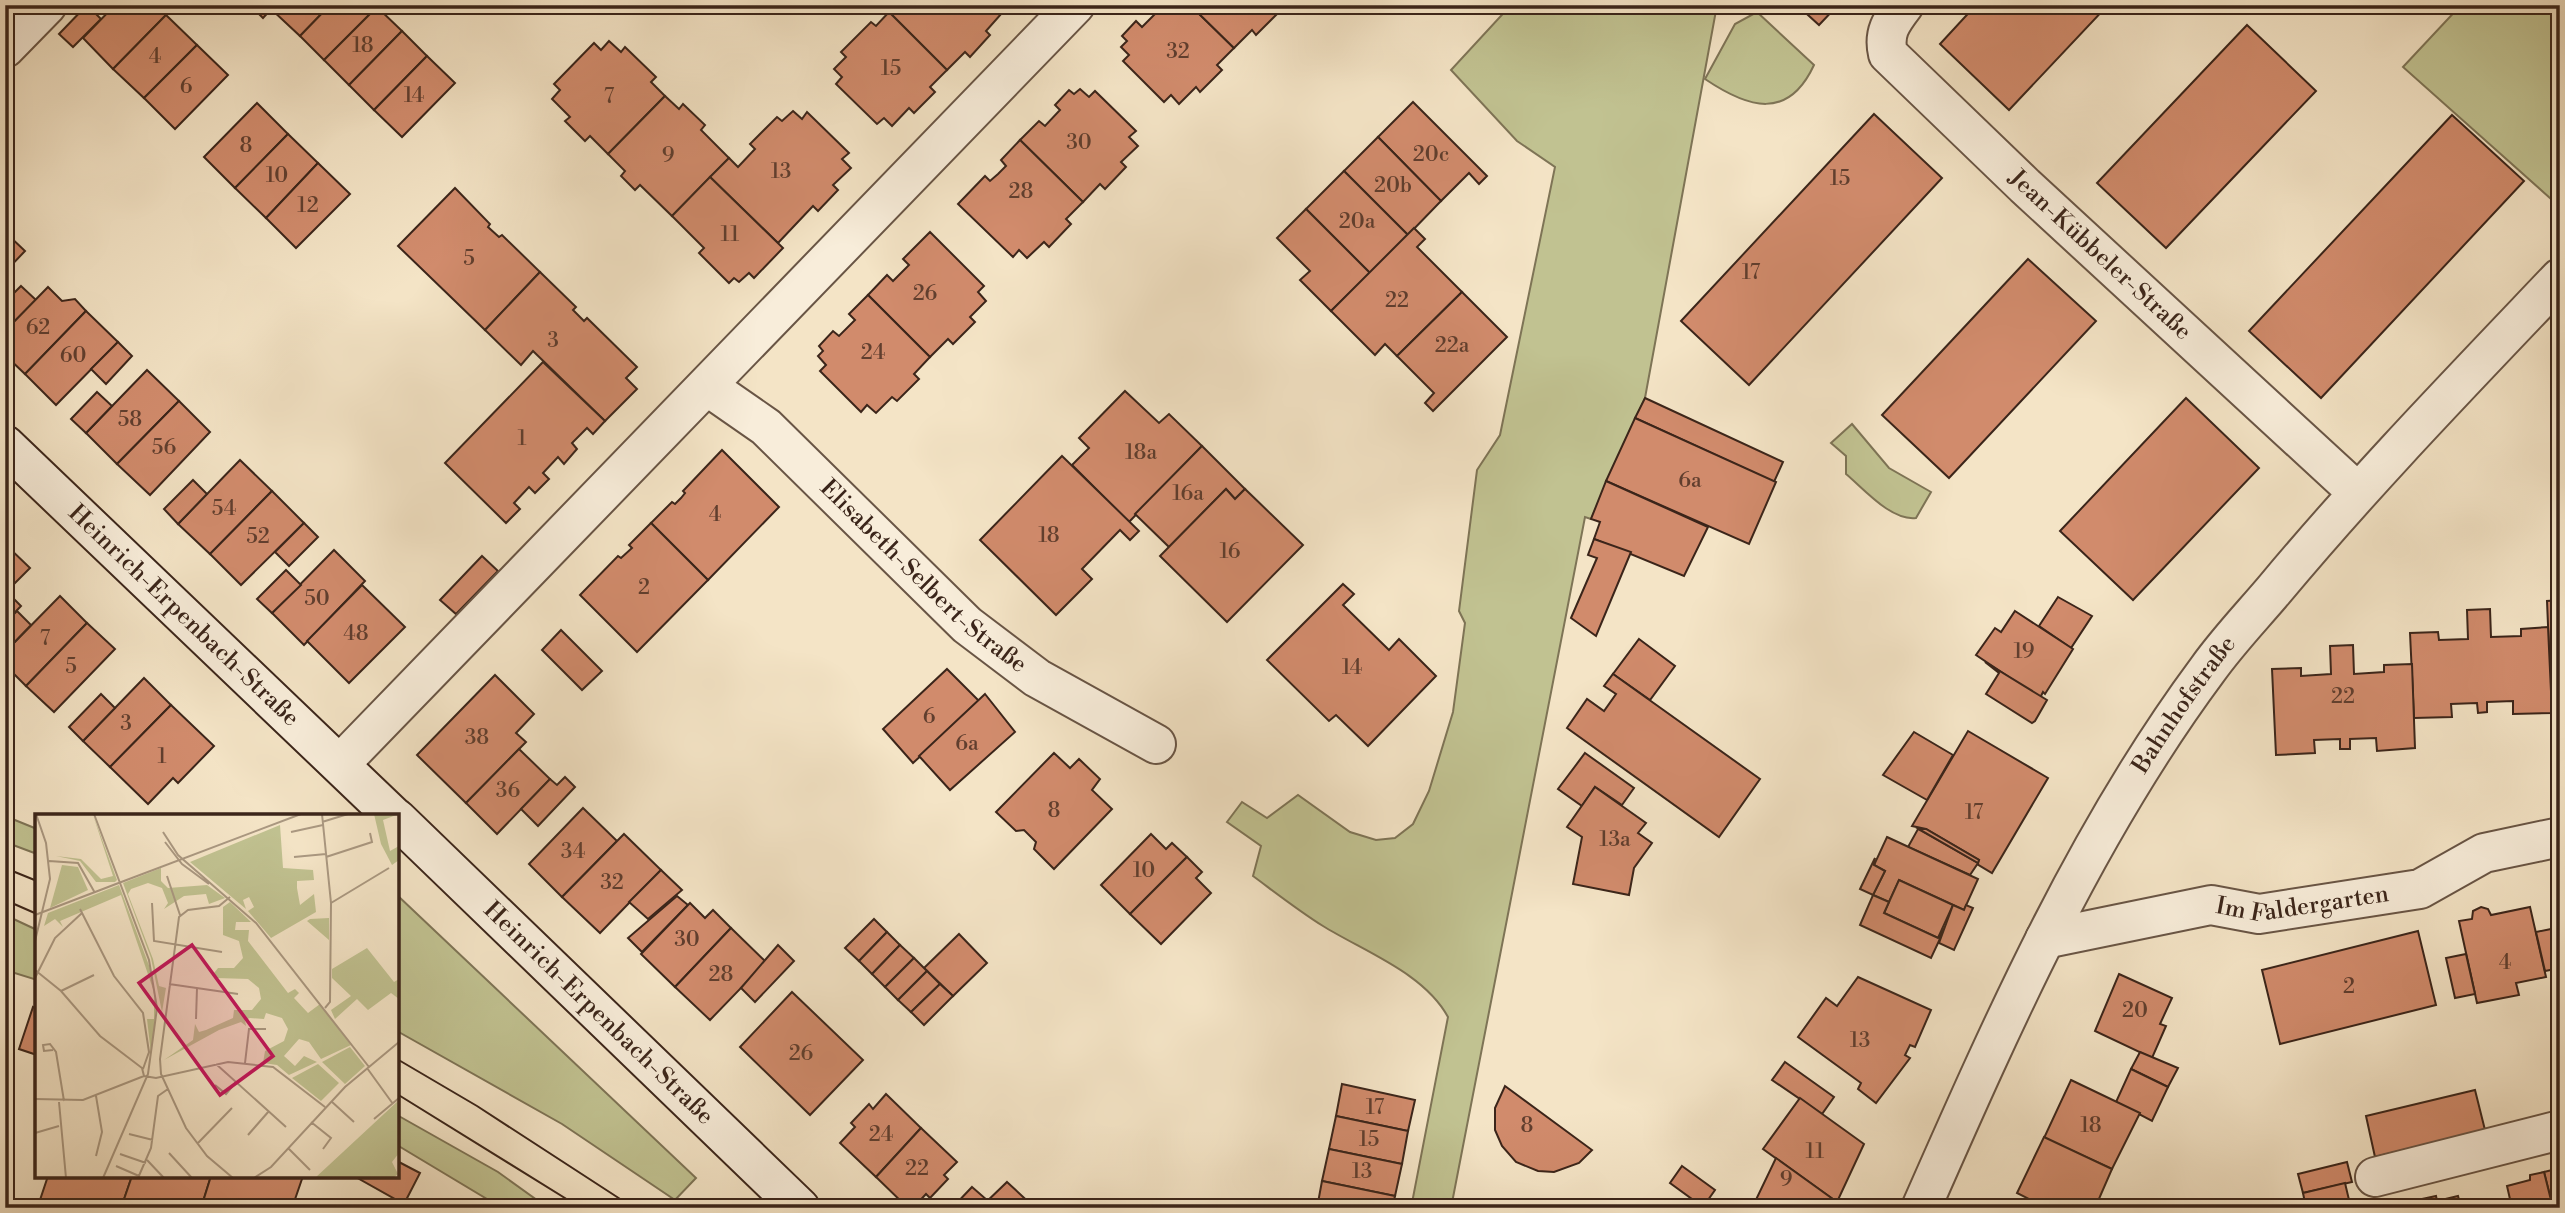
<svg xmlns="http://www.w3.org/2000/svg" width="2565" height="1213" font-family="'Libre Bodoni',serif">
<rect width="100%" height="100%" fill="#f4e4c6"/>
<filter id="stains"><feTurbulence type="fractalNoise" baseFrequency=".00286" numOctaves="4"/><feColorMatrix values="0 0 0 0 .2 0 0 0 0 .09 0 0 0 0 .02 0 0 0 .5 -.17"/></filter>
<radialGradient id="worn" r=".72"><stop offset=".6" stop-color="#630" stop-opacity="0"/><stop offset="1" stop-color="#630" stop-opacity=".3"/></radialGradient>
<g fill="#c1c291" stroke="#7e7456" stroke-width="2">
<path d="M1511 5H1717L1645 398 1591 519 1585 517 1451 1208H1411L1448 1017C1424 973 1365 952 1323 926 1299 911 1276 893 1253 876L1261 846 1227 822 1242 802 1267 818 1298 795 1350 832 1376 840 1395 838 1413 824 1429 791 1453 712 1465 623 1459 611 1477 470 1500 435 1555 167 1517 141 1451 70Z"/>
<path d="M2461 5H2560V207L2403 67Z"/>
<path d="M1757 12 1814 65C1788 121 1748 108 1705 79L1735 24Z"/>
<path d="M1852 424 1889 468 1931 492 1916 518C1891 521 1864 489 1846 474V456L1831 443Z"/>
<path d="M5 816 37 829V854L5 842Z"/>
<path d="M397 895 696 1178 675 1200 562 1124 397 1031Z"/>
<path d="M5 915 37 930V980L5 970Z"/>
<path d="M397 1115 498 1172 548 1208H502L397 1145Z"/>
</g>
<g fill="#d18b6c" stroke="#3b251a" stroke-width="2">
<path d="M87 5 101 19 73 47 59 34Z"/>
<path d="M115 5H157L166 15 113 69 83 38Z"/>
<path d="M250 5H275L263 18Z"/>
<path d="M275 5H330L300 36 271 9Z"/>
<path d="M330 5 377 7 324 60 300 36Z"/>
<path d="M897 5H995L1002 13 986 31 990 35 970 57 965 52 947 70 889 12Z"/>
<path d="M1152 5H1190L1234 48 1217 65 1222 70 1200 92 1196 87 1179 104 1171 95 1164 102 1123 61 1129 55 1121 47 1127 41 1122 36 1136 21 1142 27 1158 11Z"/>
<path d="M1190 5H1275L1272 8 1278 13 1256 35 1252 30 1234 48Z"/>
<path d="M1797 5H1838L1819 25Z"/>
<path d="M1976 5H2108L2009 110 1940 44Z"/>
<path d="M377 7 402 31 349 85 324 60Z"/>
<path d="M889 12 947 70 930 87 935 92 914 113 909 108 892 126 884 118 877 124 836 84 842 77 834 69 846 57 841 52 871 22 876 26Z"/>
<path d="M166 15 197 45 144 98 113 69Z"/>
<path d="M2247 25 2316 91 2166 248 2097 183Z"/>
<path d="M402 31 427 56 374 110 349 85Z"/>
<path d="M609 41 621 52 625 47 656 77 651 82 665 96 608 154 590 136 585 141 565 121 570 117 552 99 560 90 554 84 594 43 601 50Z"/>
<path d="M197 45 228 75 175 129 144 98Z"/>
<path d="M427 56 455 83 402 137 374 110Z"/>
<path d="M1080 89 1089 97 1095 91 1136 131 1129 137 1138 146 1121 162 1126 167 1105 189 1100 184 1083 202 1020 140 1039 121 1045 126 1060 110 1055 105 1069 90 1074 94Z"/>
<path d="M665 96 679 109 683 104 705 125 701 130 729 158 672 216 640 185 635 190 621 176 625 171 608 154Z"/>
<path d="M1413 102 1487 176 1479 184 1469 173 1441 201 1378 137Z"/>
<path d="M257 103 288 134 235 188 204 157Z"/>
<path d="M793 111 802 119 807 112 849 153 842 159 851 168 833 185 838 190 818 211 813 206 778 243 710 177 729 158 738 167 755 149 750 144 777 117 782 121Z"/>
<path d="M1874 114 1942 178 1749 385 1681 321Z"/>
<path d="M2452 115 2524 181 2321 398 2249 331Z"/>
<path d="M288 134 318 163 266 218 235 188Z"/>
<path d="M1378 137 1441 201 1408 235 1344 171Z"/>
<path d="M1020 140 1083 202 1066 219 1071 224 1049 247 1044 242 1027 258 1019 250 1013 257 958 204 985 176 990 181 998 174 1006 166 1001 160Z"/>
<path d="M318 163 350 194 296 248 266 218Z"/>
<path d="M1344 171 1408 235 1370 273 1306 209Z"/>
<path d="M710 177 783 248 754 278 749 273 739 282 734 278 729 283 699 253 704 248 672 216Z"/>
<path d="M455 188 490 224 488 227 499 237 502 235 540 272 485 330 398 246Z"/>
<path d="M1306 209 1370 273 1331 311 1300 280 1310 271 1277 238Z"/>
<path d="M1414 228 1425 239 1417 247 1462 292 1397 356 1385 344 1375 355 1331 311Z"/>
<path d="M5 232 25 251 5 272Z"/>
<path d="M930 232 984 286 978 292 986 301 970 317 975 322 953 344 948 339 930 357 868 295 887 275 893 281 909 265 903 259Z"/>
<path d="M2028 259 2096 321 1949 478 1882 415Z"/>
<path d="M540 272 576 307 573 310 584 321 587 318 637 367 626 378 637 389 605 421 533 351 521 365 485 330Z"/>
<path d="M21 286 36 300 10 326 5 321V302Z"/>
<path d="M48 287 62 301 75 299 86 311 25 374 5 355V331Z"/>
<path d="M1462 292 1507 337 1433 411 1425 403 1434 393 1397 356Z"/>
<path d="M868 295 930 357 914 374 919 379 897 401 892 397 876 413 867 405 861 412 820 371 826 365 818 356 823 351 819 346 833 331 839 336 855 320 849 314Z"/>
<path d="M86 311 118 342 56 405 25 374Z"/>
<path d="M118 342 132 356 106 384 91 369Z"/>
<path d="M543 362 605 421 593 434 587 428 572 443 577 449 564 464 558 457 543 473 549 479 535 493 529 487 514 503 520 509 506 523 445 463Z"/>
<path d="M147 370 179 401 117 464 86 433Z"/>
<path d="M1125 391 1159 423 1169 414 1202 446 1129 522 1072 465 1089 448 1079 438Z"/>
<path d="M97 392 112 406 86 433 71 419Z"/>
<path d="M1645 398 1783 462 1774 482 1635 418Z"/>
<path d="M2186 398 2259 468 2133 600 2060 531Z"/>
<path d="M179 401 210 432 150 495 117 464Z"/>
<path d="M1635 418 1776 482 1749 544 1606 481Z"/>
<path d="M1202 446 1245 489 1235 499 1226 489 1169 547 1135 514Z"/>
<path d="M722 450 779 507 708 580 651 523 672 502 675 504 681 498 685 493 683 491Z"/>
<path d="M1062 456 1139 531 1130 540 1120 530 1082 569 1092 579 1056 615 980 540Z"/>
<path d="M240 460 272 491 210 554 178 524Z"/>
<path d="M193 480 207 494 178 524 164 509Z"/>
<path d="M1606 481 1708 527 1684 576 1594 539 1600 522 1591 519Z"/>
<path d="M1226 489 1235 499 1245 489 1303 545 1227 622 1160 556Z"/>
<path d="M272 491 304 523 241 585 210 554Z"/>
<path d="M304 523 318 537 289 566 275 552Z"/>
<path d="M651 523 708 580 637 652 580 595 618 556 621 558 632 548 629 545Z"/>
<path d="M1594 539 1631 552 1596 636 1571 618 1597 558 1588 555Z"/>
<path d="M5 544 30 568 5 593Z"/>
<path d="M334 550 365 581 304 645 272 613Z"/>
<path d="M482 556 498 571 456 614 440 600Z"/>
<path d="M286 570 301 585 272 613 257 599Z"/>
<path d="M1343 584 1354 594 1343 605 1389 650 1399 639 1436 676 1368 746 1336 715 1329 721 1267 660Z"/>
<path d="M362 585 405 627 349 683 307 641Z"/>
<path d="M7 592 21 606 5 623V593Z"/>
<path d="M60 596 87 623 26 686 5 665V652Z"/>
<path d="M2058 597 2092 616 2071 648 2039 626Z"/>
<path d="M2560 600V673H2550L2547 601Z"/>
<path d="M2490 609 2491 637 2521 636V629L2548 627 2552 713 2513 714V701L2487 702V712L2478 713 2477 703 2451 704 2452 717 2414 718 2410 633 2438 632 2439 640 2468 639 2467 610Z"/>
<path d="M17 611 31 625 5 652V623Z"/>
<path d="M2015 611 2073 649 2045 694 2043 692 2040 698 1976 655 1995 628 2001 632Z"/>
<path d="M87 623 115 649 54 712 26 686Z"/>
<path d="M561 630 602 671 582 690 542 650Z"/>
<path d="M1639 639 1675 666 1650 700 1613 674Z"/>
<path d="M2353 645 2354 674 2384 672V665L2412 664 2415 748 2377 751 2376 738 2350 739V749H2340V739L2314 740 2315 753 2276 755 2272 669 2301 668V676L2331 674 2330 646Z"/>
<path d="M1985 662 2047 700 2035 721 2032 723 1986 694 1999 673Z"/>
<path d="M947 669 980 702 913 763 883 729Z"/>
<path d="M1613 674 1760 779 1719 837 1567 728 1587 699 1604 711 1616 694 1604 686Z"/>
<path d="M495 675 534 714 516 733 526 742 466 803 417 755Z"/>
<path d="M144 678 171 705 110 767 83 741Z"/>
<path d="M101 694 115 708 83 741 69 727Z"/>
<path d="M985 694 1015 732 950 790 919 756Z"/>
<path d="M171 705 214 746 178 783 173 778 148 804 110 767Z"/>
<path d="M1968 731 2048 778 1992 873 1977 864 1979 860 1926 829 1912 826Z"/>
<path d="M1914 732 1953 755 1927 800 1883 775Z"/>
<path d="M519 749 550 779 497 834 466 803Z"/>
<path d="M1054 753 1070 768 1079 759 1100 779 1092 790 1112 809 1054 869 1034 849 1036 842 1024 830 1016 831 996 812Z"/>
<path d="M1585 753 1634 788 1622 805 1595 787 1582 806 1558 789Z"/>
<path d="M565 777 575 787 538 826 521 809 550 779 557 785Z"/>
<path d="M1595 787 1646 823 1638 833 1652 843 1634 868 1629 895 1573 884 1582 837 1567 827Z"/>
<path d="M583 808 617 841 562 897 529 864Z"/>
<path d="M1918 829 1978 863 1970 875 1908 847Z"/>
<path d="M1919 829H1926L1979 860 1978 863Z"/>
<path d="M624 834 661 870 600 933 562 897Z"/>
<path d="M1151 834 1166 849 1172 843 1187 857 1130 914 1101 885Z"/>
<path d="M1887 837 1978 879 1964 910 1899 880 1889 902 1873 895 1885 871 1874 865Z"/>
<path d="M1187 857 1202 872 1196 878 1211 893 1161 944 1130 914Z"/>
<path d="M1875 858 1874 865 1885 871 1873 895 1860 889Z"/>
<path d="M661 870 682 890 648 919 629 902Z"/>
<path d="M1899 880 1953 905 1938 938 1884 913Z"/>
<path d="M1873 895 1889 902 1884 913 1938 938 1946 926 1931 958 1860 925Z"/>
<path d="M677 896 688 905 642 952 628 938Z"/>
<path d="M690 903 705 918 713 910 731 928 675 987 641 954Z"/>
<path d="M1953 905 1964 910 1966 905 1973 908 1954 950 1939 943Z"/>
<path d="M2481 907 2488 909 2491 915 2530 907 2546 977 2516 983 2519 995 2477 1003 2459 921 2472 919 2473 911Z"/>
<path d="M874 919 887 932 859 961 845 948Z"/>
<path d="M731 928 766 962 710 1020 675 987Z"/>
<path d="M2556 928 2560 968 2545 971 2536 932Z"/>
<path d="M2418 931 2436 1005 2280 1044 2262 970Z"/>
<path d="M887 932 900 945 872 974 859 961Z"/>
<path d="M959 934 987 963 953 996 924 968Z"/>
<path d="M778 945 794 961 755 1002 741 988Z"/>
<path d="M900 945 914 958 885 987 872 974Z"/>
<path d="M2466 954 2475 994 2455 998 2446 958Z"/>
<path d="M914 958 927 971 898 1000 885 987Z"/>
<path d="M927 971 940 984 911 1012 898 1000Z"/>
<path d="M2119 974 2172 998 2160 1024 2166 1026 2152 1058 2095 1031Z"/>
<path d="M1858 977 1931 1010 1915 1047 1910 1045 1905 1055 1910 1058 1876 1103 1858 1089 1861 1083 1798 1037 1826 998 1837 1006Z"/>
<path d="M940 984 953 996 924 1025 911 1012Z"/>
<path d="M792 992 863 1060 810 1115 740 1047Z"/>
<path d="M33 1007 37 1009V1055L19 1049Z"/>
<path d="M2140 1052 2178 1068 2168 1087 2131 1069Z"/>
<path d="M1785 1062 1834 1097 1822 1114 1772 1080Z"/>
<path d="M2131 1069 2168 1087 2152 1121 2116 1102Z"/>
<path d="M2071 1080 2140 1113 2112 1169 2044 1138Z"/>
<path d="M1342 1084 1415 1100 1408 1131 1336 1116Z"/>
<path d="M1505 1086 1592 1150 1579 1163 1554 1172 1538 1171 1516 1162 1502 1146 1495 1130V1108Z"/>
<path d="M2475 1090 2485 1130 2375 1157 2366 1116Z"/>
<path d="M886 1094 921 1128 876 1177 840 1143 855 1127 851 1123 869 1104 873 1109Z"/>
<path d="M1800 1098 1864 1144 1837 1202 1763 1149Z"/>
<path d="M1336 1116 1408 1131 1402 1164 1329 1149Z"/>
<path d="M921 1128 957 1162 944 1175 948 1179 930 1198 926 1194 913 1208H908L876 1177Z"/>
<path d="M2044 1137 2112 1169 2095 1208H2069L2063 1205 2061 1208H2037L2039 1204 2017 1193Z"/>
<path d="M1329 1149 1402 1164 1395 1196 1322 1181Z"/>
<path d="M1776 1158 1837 1202 1838 1208H1752Z"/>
<path d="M397 1161 420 1173 404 1204 354 1176H397Z"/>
<path d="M2347 1162 2352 1182 2303 1193 2298 1174Z"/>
<path d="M1682 1166 1715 1190 1703 1207 1670 1183Z"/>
<path d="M2560 1168V1208H2553L2544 1172Z"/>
<path d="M2544 1172 2553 1208H2512L2507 1186 2530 1180V1175Z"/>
<path d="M48 1176H132L121 1208H42L38 1206Z"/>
<path d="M132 1176H211L201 1208H121Z"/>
<path d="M211 1176H303L292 1208H201Z"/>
<path d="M1322 1181 1395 1196 1392 1208H1317Z"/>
<path d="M1007 1182 1035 1208H980Z"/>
<path d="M2345 1183 2350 1204 2306 1208 2303 1193Z"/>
<path d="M972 1187 987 1200 980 1208H952Z"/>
<path d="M2436 1196 2437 1201 2458 1196 2461 1208H2394V1205Z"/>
<path d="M1691 1199 1703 1208H1684Z"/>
</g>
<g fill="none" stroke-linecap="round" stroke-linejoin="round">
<defs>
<g id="street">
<path id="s1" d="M1904 5C1891 22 1883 33 1888 54L2025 186 2356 491"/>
<path d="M5 48 47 5"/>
<path id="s2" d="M707 386 766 427 967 625 1037 678 1156 744"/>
<path d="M340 764 1075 5"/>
<path id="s3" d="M2045 939 2211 905 2259 914 2420 889 2484 853 2560 837"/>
<path d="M2375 1177 2560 1130"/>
<path id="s4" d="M1921 1208C2003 1022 2086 833 2208 669 2228 641 2252 616 2274 590 2365 481 2462 381 2560 278"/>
</g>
<g id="secondary">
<path id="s5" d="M5 445 393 816"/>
<path id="s6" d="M397 819 800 1208"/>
</g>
</defs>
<use href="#street" stroke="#695545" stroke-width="42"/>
<use href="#secondary" stroke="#3b251a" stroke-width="42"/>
<use href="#street" stroke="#f8edda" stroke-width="38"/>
<use href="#secondary" stroke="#f8edda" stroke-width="38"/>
<g stroke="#3b251a" stroke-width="2">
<path d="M5 868 37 881"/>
<path d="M5 900 37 914"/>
<path d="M397 1059 477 1106 634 1208"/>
<path d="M397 1094 581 1208"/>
</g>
</g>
<g text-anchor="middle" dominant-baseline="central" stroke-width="5" stroke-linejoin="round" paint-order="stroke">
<g font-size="21" fill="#603e2e">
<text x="363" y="46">18</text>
<text x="1178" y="52">32</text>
<text x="155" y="57">4</text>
<text x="891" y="69">15</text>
<text x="186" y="87">6</text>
<text x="414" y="96">14</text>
<text x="609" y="97">7</text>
<text x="1079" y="143">30</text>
<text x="246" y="146">8</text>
<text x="1431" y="155">20c</text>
<text x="668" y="156">9</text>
<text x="781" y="172">13</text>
<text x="277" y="176">10</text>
<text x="1840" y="179">15</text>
<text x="1393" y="186">20b</text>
<text x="1021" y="192">28</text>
<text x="308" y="206">12</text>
<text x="1357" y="222">20a</text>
<text x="730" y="235">11</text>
<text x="469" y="259">5</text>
<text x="1751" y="273">17</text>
<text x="925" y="294">26</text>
<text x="1397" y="301">22</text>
<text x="38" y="328">62</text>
<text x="553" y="341">3</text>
<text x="1452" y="346">22a</text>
<text x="873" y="353">24</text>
<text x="73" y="356">60</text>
<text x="130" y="420">58</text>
<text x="522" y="439">1</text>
<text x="164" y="448">56</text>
<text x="1141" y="453">18a</text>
<text x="1690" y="481">6a</text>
<text x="1188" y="494">16a</text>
<text x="224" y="509">54</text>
<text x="715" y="515">4</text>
<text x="1049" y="536">18</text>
<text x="258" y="537">52</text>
<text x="1230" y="552">16</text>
<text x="644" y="588">2</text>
<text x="317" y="599">50</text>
<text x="356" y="634">48</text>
<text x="45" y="639">7</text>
<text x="2024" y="652">19</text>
<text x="71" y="667">5</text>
<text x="1352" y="668">14</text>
<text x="2343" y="697">22</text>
<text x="929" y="717">6</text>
<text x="126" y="724">3</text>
<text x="477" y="738">38</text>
<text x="967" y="744">6a</text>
<text x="162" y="757">1</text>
<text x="508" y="791">36</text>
<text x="1054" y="811">8</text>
<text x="1974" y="813">17</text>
<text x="1615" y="840">13a</text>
<text x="573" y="852">34</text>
<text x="1144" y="871">10</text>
<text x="612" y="883">32</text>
<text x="687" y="940">30</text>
<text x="2505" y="963">4</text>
<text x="721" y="975">28</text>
<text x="2349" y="987">2</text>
<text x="2135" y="1011">20</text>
<text x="1860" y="1041">13</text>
<text x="801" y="1054">26</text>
<text x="1375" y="1108">17</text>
<text x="1527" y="1126">8</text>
<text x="2091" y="1126">18</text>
<text x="881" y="1135">24</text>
<text x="1369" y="1140">15</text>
<text x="1815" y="1152">11</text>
<text x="917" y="1169">22</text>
<text x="1362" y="1172">13</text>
<text x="1786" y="1180">9</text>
</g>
<g font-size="24" fill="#3b251a" stroke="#f8edda">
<text stroke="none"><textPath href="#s1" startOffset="346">Jean-Kübbeler-Straße</textPath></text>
<text stroke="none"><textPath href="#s2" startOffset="289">Elisabeth-Selbert-Straße</textPath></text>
<text stroke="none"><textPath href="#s5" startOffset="247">Heinrich-Erpenbach-Straße</textPath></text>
<text stroke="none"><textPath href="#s4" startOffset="569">Bahnhofstraße</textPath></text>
<text stroke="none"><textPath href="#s3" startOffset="262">Im Faldergarten</textPath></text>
<text stroke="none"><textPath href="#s6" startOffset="280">Heinrich-Erpenbach-Straße</textPath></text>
</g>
</g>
<g transform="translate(35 814)">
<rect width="364" height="364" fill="#f4e4c6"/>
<path d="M339 0H364L348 6 355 37 364 32V46L357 51 346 30ZM58 1 82 66 80 68H61L45 47 21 42 46 45 66 65 78 62ZM245 11 248 54 278 56 279 66 262 67V74L265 91 279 80 281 98 236 124 213 97 219 93 214 83 208 86 211 95 155 48ZM27 51 43 53 53 76 15 94ZM126 54V67L133 74 172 71 190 84 174 90 171 80 149 82 129 95 133 89 127 74 113 69 96 75 93 80 118 145 124 172 131 174 127 198 116 144 88 69ZM84 71 116 157 121 196 116 240 112 205H119V178L86 81 25 107 28 113 20 105 9 112 13 99ZM195 88 216 108H201L200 116H214L213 127 253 179 260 175 264 179 259 184 273 199 285 190 316 231 286 245 274 228 264 225 249 242 260 252 269 242 282 248 254 261 242 251 228 249 230 237 249 227 253 215 247 204 231 199 229 205 215 204 210 206 211 212 206 208 184 216 129 246 158 226 160 210 164 218 171 216 198 204 199 196H217L226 185 224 174 213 165 181 164 179 159 183 154H199L208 144 204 127 188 121V93ZM294 104V126L272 107 275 105ZM332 134 359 168 364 165V185L356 179 333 196 322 185 300 205 296 196 316 182 297 164V155ZM315 233 330 252 310 270 287 248ZM283 250 304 269 286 287 257 264ZM364 286V339L357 348 363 360 358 364H280Z" fill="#c1c291"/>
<path fill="none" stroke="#aa9881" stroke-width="2" d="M59 0 114 146 122 194 113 260 68 364M287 0 296 89 295 188 290 194M287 8 313 0M128 18 143 41 221 109 334 253M256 18 288 11M130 28 147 50 174 70M259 43 291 40M291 43 337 28 335 19M14 47 43 49 60 79M132 62 145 101M81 70 266 0M195 83 184 92 153 96 144 103 125 245 126 260 151 314 172 342 198 364M117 89 119 127 187 138M296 89 354 54M45 95 79 162 108 199 114 238 108 255M0 101 81 70M0 127 15 65 11 29 1 0M0 156 26 177 65 222 107 254 109 262M0 164 20 124 47 99M134 170 203 180M26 177 59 161M161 205 162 174M18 236 9 237 8 231 15 230 21 238 29 287M210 249 214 215H231M181 250 251 313M332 254 358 290M109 262 121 264 193 248 238 253 290 293M180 271 191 280 201 268M0 285 48 286 109 262M296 287 319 308M24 288 31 364M339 305 364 284M276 308 296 324 288 335M0 319 24 312M94 320 118 326M213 321 234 297M162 330 197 294M253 334 275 356M134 339 157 364M85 340 111 349M61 342 67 318 61 282M112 346 129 364M81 352 104 362M103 364 116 334 123 282 133 275M219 364 236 353 310 273 364 228"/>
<path fill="#c2185b" fill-opacity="0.15" stroke="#c2185b" stroke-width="3.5" d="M157 131 238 242 185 281 104 169Z"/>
<rect width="364" height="364" fill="none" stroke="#3b251a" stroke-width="3.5"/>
</g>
<rect width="2565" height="1213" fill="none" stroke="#f4e4c6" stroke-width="28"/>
<rect x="7" y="7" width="2551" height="1199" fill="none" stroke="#3b251a" stroke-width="3.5"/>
<rect x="14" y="14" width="2537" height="1185" fill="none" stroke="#3b251a" stroke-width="2"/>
<rect width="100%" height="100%" filter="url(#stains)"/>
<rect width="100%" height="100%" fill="url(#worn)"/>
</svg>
